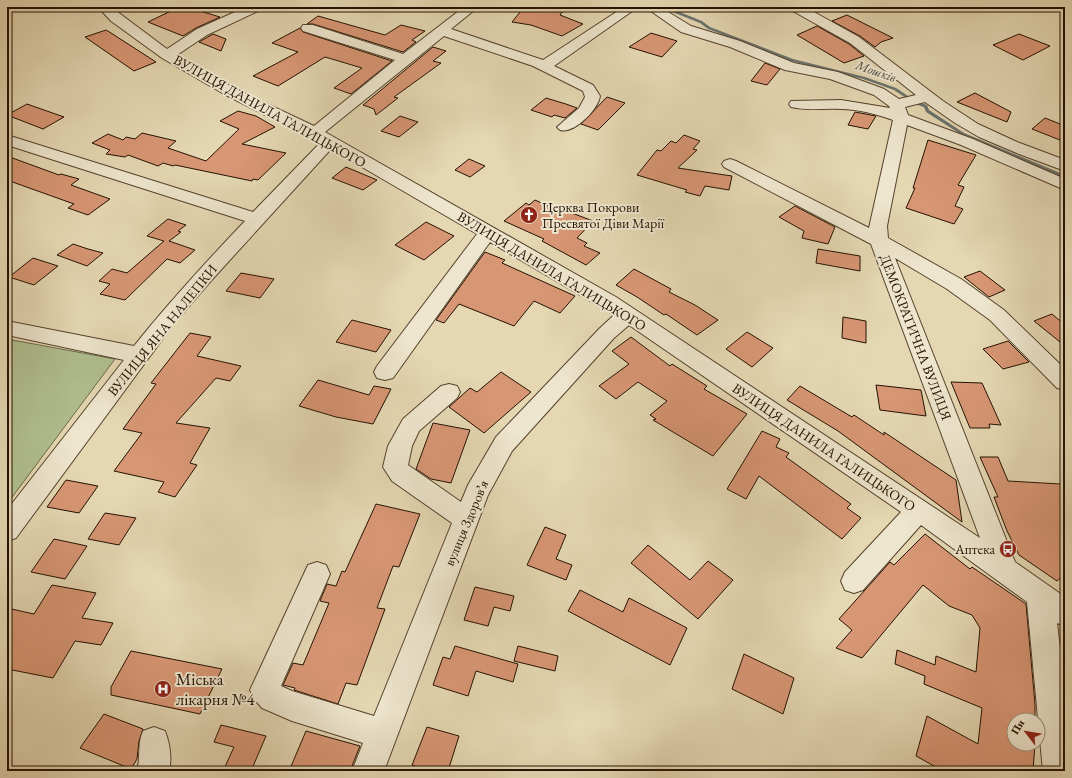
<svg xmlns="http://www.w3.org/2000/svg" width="1072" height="778" font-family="'EB Garamond',serif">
<rect width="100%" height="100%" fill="#e4d7b2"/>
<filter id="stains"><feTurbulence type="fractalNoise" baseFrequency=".005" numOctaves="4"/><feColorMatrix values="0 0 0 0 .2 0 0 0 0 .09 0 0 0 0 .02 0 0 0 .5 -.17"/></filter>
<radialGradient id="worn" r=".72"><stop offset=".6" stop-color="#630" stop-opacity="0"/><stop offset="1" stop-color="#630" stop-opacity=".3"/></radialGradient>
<path fill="#b0bf8f" stroke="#6a6848" d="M7 339 115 359 7 504Z"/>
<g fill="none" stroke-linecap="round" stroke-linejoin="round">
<path fill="#6b746f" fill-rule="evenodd" d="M668 7H672V9L702 21 710 27 793 59 865 77 896 88 917 102 927 105 929 110 964 133 1065 175V178L962 135 926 112 924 107 915 104 894 90 863 79 791 61 708 29 700 23 670 11Z"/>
</g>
<g fill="#d79674" stroke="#241101">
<path d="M524 7H538L563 11 560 15 583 24 562 36 531 25 512 22Z"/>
<path d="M177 8 185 11 190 8 220 17 196 28 183 36 148 22Z"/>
<path d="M847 15 893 38 881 42 875 47 860 36 832 21Z"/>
<path d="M318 16 385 35 401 25 425 31 412 40 416 42 403 52 313 24H307Z"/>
<path d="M817 26 849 44 864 56 844 63 797 35Z"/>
<path d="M300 28 303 32 392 61 351 94 334 88 362 68 325 57 278 86 253 76 298 52 272 43Z"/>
<path d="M106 30 111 33 156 62 134 71 85 37Z"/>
<path d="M651 33 677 41 662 57 629 47Z"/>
<path d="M213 34 226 39 221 51 199 42Z"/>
<path d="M1019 34 1050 46 1023 60 993 45Z"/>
<path d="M433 47 446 51 433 61 441 63 394 97 398 98 376 115 374 109 363 105Z"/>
<path d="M765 63 780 69 767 85 751 81Z"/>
<path d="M975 93 1011 112 1007 122 957 102Z"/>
<path d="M607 97 625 103 598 130 581 124Z"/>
<path d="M546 98 566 104 577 108 565 118 554 115 552 117 531 110Z"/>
<path d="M27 104 64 117 43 129 7 115Z"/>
<path d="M238 111 256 116 275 127 242 144 286 153 258 180 253 179 252 181 175 165 173 166 163 163 158 166 128 155 125 157 106 154 110 150 92 143 108 134 123 140 126 137 135 139 142 133 176 141 168 148 206 161 239 129 220 121Z"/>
<path d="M855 112 876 116 868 129 848 125Z"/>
<path d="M400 116 418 122 399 137 381 131Z"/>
<path d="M1045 118 1065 126V142L1032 129Z"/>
<path d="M684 135 700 141 693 149 697 150 678 168 732 176 729 190 705 186 700 196 685 192 687 190 637 175 657 150 661 151 671 141 676 143Z"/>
<path d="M928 140 976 155 958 185 964 187 955 206 963 209 954 224 906 208 915 188H913Z"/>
<path d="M7 156 59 175 61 174 79 179 71 185 110 199 88 215 68 208 74 204 7 180Z"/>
<path d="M469 159 485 166 470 177 455 170Z"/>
<path d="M346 167 377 180 363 190 332 178Z"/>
<path d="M535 200 561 212 564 210 593 221 577 238 587 243 584 246 600 253 586 265 542 241 544 239 504 221 526 203 529 205Z"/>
<path d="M795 206 835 227 828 244 802 238 804 231 779 217Z"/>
<path d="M168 219 186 225 178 231 181 232 169 241 195 250 180 263 167 259 125 300 100 294 110 284 99 281 112 269 127 273 164 241 147 236Z"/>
<path d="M426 222 454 236 424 260 395 245Z"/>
<path d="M73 244 88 249 103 253 87 266 57 255Z"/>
<path d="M818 249 860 256V271L816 263Z"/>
<path d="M485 252 505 260 502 263 575 296 560 313 534 301 514 326 459 304 444 323 436 320Z"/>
<path d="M33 258 58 266 34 285 9 277Z"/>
<path d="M634 269 671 289 669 292 695 305 718 320 697 335 666 314 664 315 637 297 616 285Z"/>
<path d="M980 271 1005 290 989 297 964 277Z"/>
<path d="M241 273 274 279 260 298 226 291Z"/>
<path d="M1052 314 1065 325V346L1034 321Z"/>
<path d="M843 317 866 321V343L842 338Z"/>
<path d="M352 320 391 330 376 352 336 342Z"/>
<path d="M747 332 773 348 752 367 726 349Z"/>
<path d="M190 333 211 337 197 356 241 366 230 381 216 378 176 423 210 428 190 463 197 465 175 497 158 492 164 482 114 471 142 433 123 429 156 384 151 383Z"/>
<path d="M631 337 670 366 672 364 707 386 704 389 747 414 713 456 653 420 656 419 650 415 667 401 638 382 616 399 599 386 629 364 612 351Z"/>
<path d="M1008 341 1029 362 1003 369 983 349Z"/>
<path d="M501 372 531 392 484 433 449 407 470 388 477 392Z"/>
<path d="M318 380 369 395 374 386 391 389 373 424 336 417 299 406Z"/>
<path d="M951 382 982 383 1001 425 989 424 990 428H970Z"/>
<path d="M876 385 921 390 926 416 880 410Z"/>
<path d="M800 386 852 417 854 415 884 435V432L956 480 962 522 838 431 787 400Z"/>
<path d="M433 423 470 430 451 483 431 479 416 469Z"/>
<path d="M762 431 780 439 776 447 789 453 786 457 851 504 847 508 861 518 842 539 759 476 746 499 727 489Z"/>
<path d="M980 457H998L1008 481 1060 484 1065 495V574L1057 581 1019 555 1007 531 994 497H998Z"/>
<path d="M66 480 98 486 79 513 47 507Z"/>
<path d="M376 504 420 514 399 567 393 566 377 608 385 609 357 685 346 683 338 704 294 690 295 688 283 685 293 663 303 665 329 603 320 601 327 584 336 586 342 571 345 572Z"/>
<path d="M105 513 136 518 119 545 88 539Z"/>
<path d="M545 527 566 535 556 559 572 565 566 580 527 565Z"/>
<path d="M925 534 970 569 972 567 1026 604 1035 704V720H1014V744H1035L1033 771H943L916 756 927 716 978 744 982 708 924 684 925 676 895 664 897 650 935 665 936 656 976 672 980 628 972 615 949 606 923 585 862 658 836 648 852 630 839 619 890 562 894 565Z"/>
<path d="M54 539 87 546 65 579 31 572Z"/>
<path d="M648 545 690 580 708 561 733 580 698 619 631 563Z"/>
<path d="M52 585 96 593 82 618 113 623 101 645 75 641 53 678 7 669V608L34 614Z"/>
<path d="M475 587 514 596 510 611 494 607 488 626 464 620Z"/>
<path d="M580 590 623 612 629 598 687 628 670 665 568 611Z"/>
<path d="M455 646 518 664 513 682 476 671 468 696 433 685 443 657 450 659Z"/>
<path d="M518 646 558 656 555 671 514 661Z"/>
<path d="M131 651 222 669 200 714 111 695V687Z"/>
<path d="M744 654 794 678 783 714 732 689Z"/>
<path d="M104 714 143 729 139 741 137 759 131 769 80 748Z"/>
<path d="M221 725 266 736 251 771H223L234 747 214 742Z"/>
<path d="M427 727 459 736 448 771H429L412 765Z"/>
<path d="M306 731 360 746 350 771H289Z"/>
</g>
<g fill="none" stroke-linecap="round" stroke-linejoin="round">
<defs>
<g id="minor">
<path d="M98 7H111L167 49 197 29 246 7H262L260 10 207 35 177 55 234 88 314 126 395 60 303 31 301 28 303 25H313L403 54 464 7H478L451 29 543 60 624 7H638L554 66 593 85 600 96C598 110 574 134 560 130L557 127 579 108 585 97 583 91 533 66 444 36 325 132 616 297 980 538 871 244 724 167 722 164 724 161 730 159 736 161 869 228 893 120C876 114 858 109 841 109 823 108 808 111 791 107L789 104 791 101 841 100 890 108 889 106 874 95 830 79 785 70 730 47 681 32 645 7H660L691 26 740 41 794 63 838 72 884 89 899 99 916 95 850 43 791 10 789 7H805L859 37 943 101 978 124 1017 142 1065 160V171L1019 154 979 137 955 123 925 102 905 107 908 115 973 139 1065 179V190L961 145 907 125 887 226 888 238 961 279 1004 310 1065 369V390L1057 388 990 320 947 289 895 258 1015 562 1065 597V626L1057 623 1065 691V771H1043L1027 602 921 525 863 590 854 593 845 590 841 581 845 572 901 512 629 325 614 338 512 451 488 495 384 771H352L363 743 292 721 262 708 255 700 250 690 308 565 317 562 326 565 330 574 281 686 292 691 374 716 452 523 392 481 383 467 388 446 403 419 441 386 449 384 457 386 460 392 457 398 419 431 412 446 408 465 461 502 468 485 496 437 600 328 614 315 490 242 393 378 385 380 377 378 374 372 377 366 477 234 331 149 209 283 173 325 16 538 7 541V510L124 360 7 335V321L134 346C169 302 206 262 245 221L7 145V135L253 212 320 143 224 94 162 58 111 21Z"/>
<path d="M154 727 165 731C170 744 172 757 169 771H137C141 757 137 745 143 731Z"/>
</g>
</defs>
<use href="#minor" stroke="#54422d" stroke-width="2"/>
<use href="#minor" fill="#ede5cd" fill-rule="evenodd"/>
</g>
<defs>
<symbol id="church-disc" viewBox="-11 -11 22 22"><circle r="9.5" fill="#8f2418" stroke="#ede5cd"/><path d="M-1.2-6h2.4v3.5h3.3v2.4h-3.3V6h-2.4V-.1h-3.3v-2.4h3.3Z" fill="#fff"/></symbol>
<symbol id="bus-disc" viewBox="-11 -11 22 22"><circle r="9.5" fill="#8f2418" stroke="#ede5cd"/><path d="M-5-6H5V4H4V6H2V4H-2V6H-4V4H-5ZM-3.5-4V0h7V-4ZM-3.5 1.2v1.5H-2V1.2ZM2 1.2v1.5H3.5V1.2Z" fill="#fff"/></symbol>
<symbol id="hospital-disc" viewBox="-11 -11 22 22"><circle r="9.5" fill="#8f2418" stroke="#ede5cd"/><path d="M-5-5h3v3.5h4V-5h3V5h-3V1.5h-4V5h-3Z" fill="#fff"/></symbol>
</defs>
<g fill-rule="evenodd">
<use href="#church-disc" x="519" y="205" width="20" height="20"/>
<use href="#bus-disc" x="998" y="539" width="20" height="20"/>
<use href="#hospital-disc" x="153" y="679" width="20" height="20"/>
</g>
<g text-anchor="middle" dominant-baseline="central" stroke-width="4" stroke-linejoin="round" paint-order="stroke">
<g font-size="13" font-style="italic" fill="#4e4b41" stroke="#ede5cd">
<text transform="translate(876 71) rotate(19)">Мошків</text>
</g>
<g font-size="14" fill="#241101" stroke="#ede5cd">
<text transform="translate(270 111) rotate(29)">ВУЛИЦЯ ДАНИЛА ГАЛИЦЬКОГО</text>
<text transform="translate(552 271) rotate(31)">ВУЛИЦЯ ДАНИЛА ГАЛИЦЬКОГО</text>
<text transform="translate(162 330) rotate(-51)">ВУЛИЦЯ ЯНА НАЛЕПКИ</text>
<text transform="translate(916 337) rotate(69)">ДЕМОКРАТИЧНА ВУЛИЦЯ</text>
<text transform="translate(824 447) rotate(34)">ВУЛИЦЯ ДАНИЛА ГАЛИЦЬКОГО</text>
<text transform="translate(466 523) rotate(-67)">вулиця Здоровʼя</text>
</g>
<g font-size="14" fill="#241101" stroke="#ede5cd" text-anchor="start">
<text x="542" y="207">Церква Покрови<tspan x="542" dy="16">Пресвятої Діви Марії</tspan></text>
<text x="995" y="549" text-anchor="end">Аптека</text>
</g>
<g font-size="17" fill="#241101" stroke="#ede5cd" text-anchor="start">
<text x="176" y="679">Міська<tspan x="176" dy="20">лікарня №4</tspan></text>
</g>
</g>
<rect width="1072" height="778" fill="none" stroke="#e4d7b2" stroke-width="24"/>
<rect x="8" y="8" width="1056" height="762" fill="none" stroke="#241101" stroke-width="2"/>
<rect x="12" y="12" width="1048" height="754" fill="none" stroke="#241101"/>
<g transform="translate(1026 732) rotate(301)"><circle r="19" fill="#ede5cd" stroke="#9d907b"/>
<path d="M0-3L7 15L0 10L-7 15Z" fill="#8f2418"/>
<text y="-6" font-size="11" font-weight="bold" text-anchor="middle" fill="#241101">Пн</text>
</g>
<rect width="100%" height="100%" filter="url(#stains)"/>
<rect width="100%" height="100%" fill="url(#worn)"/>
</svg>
